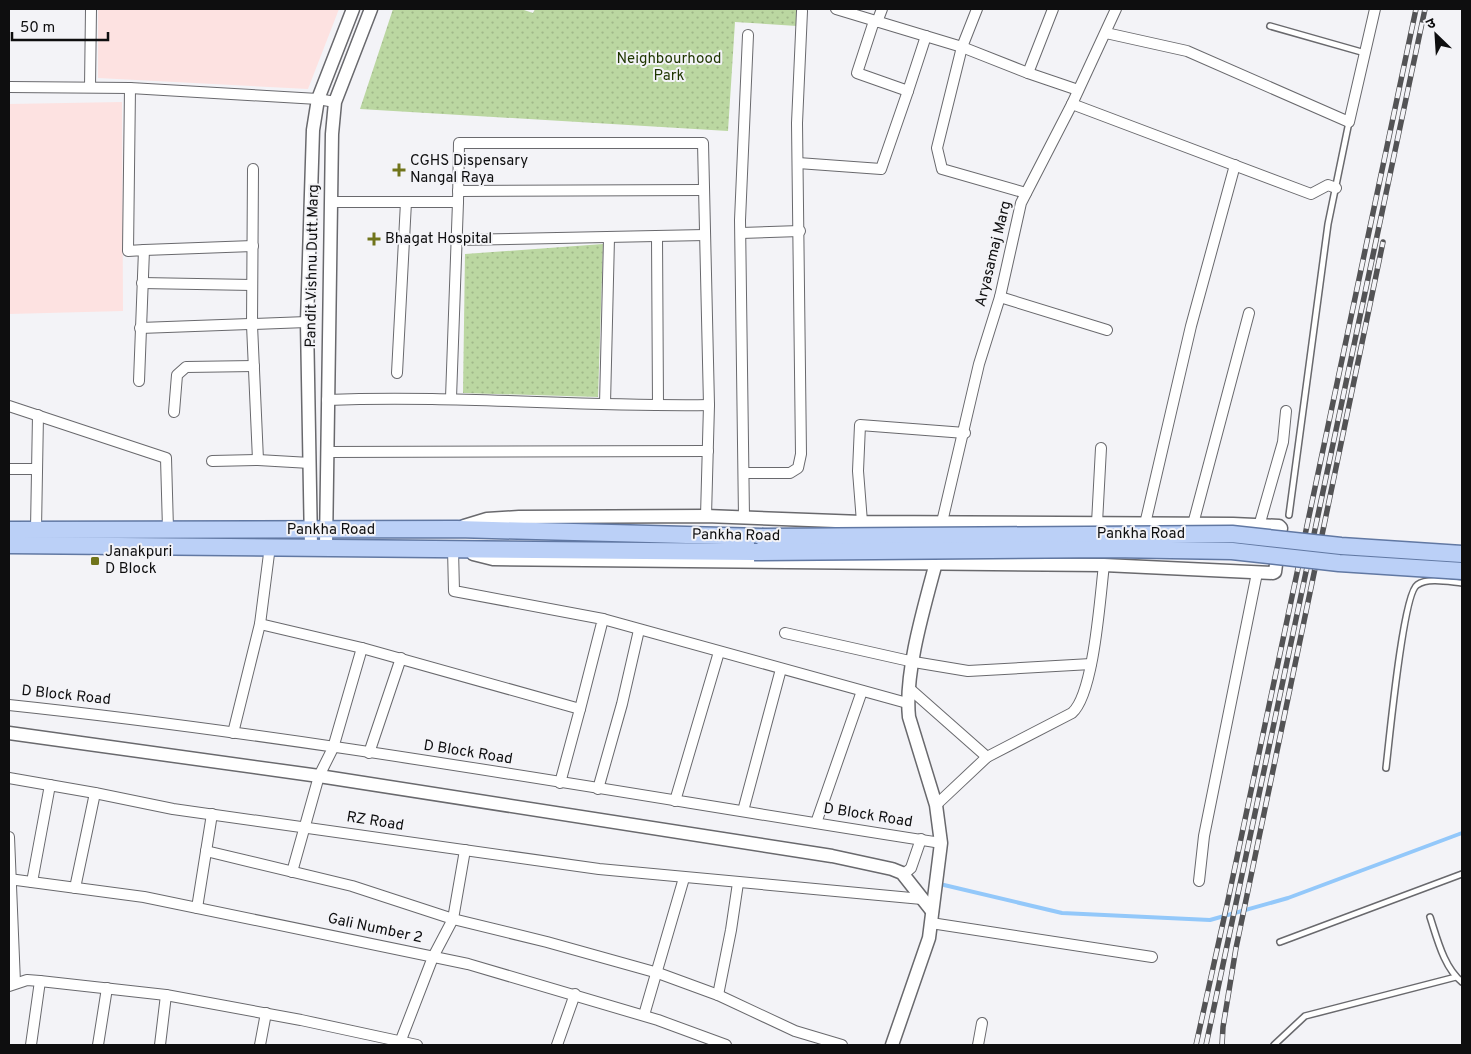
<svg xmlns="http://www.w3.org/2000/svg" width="1471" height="1054" font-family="Overpass,'Noto Sans Devanagari',sans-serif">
<defs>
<pattern id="green-dots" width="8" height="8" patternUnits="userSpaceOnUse" patternTransform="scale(1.25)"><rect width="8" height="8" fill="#bbd7a1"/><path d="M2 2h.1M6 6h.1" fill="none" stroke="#a0b789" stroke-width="1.8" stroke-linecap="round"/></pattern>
</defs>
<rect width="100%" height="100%" fill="#f3f3f7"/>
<g fill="#fde2e1">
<path d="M98 9H339L308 89 98 78Z"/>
<path d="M122 102 123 311 9 314V104Z"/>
</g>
<g fill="url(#green-dots)">
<path d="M393 9H521L533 13 535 9H797V26L735 22 728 131 360 109Z"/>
<path d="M603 244 598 397 463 393 465 254Z"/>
</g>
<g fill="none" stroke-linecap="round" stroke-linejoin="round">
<path stroke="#93c8fa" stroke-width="4" d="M944 885 1062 913 1210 920 1288 898 1462 833"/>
<defs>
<g id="service">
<path d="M1270 26 1365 53"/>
<path d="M1289 515 1328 224 1349 122"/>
<path d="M1386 768C1389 743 1403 594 1417 585 1428 577 1450 582 1462 583"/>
<path d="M1430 917C1437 938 1444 968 1462 982"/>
<path d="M1280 942 1462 874"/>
<path d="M1274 1045 1305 1016 1456 977"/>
</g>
<g id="minor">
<path d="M836 9 962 47 1028 73 1078 90"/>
<path d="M977 9 962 47 937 148 942 169 1026 193"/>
<path d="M874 21 857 73 908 91 926 36"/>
<path d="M877 22 882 9"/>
<path d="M1106 33 1187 51 1349 122 1375 9"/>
<path d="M1028 73 1053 9"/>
<path d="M9 87 130 88 318 99 335 102"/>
<path d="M90 87 91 9"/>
<path d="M130 88 128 251 144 250 139 381"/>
<path d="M1072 104 1311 194 1328 185 1336 188"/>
<path d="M798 163 881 169 908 91"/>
<path d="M253 169 252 325 258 460"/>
<path d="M458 191 704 190"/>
<path d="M331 202H458L459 143H703L709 405 706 516"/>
<path d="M741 233 800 231"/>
<path d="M657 236 658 405"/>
<path d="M456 240 705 235"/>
<path d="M144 250 253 246"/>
<path d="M142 283 252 285"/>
<path d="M1000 297 1107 330"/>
<path d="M140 328 307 322"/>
<path d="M397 373 406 202"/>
<path d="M451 398 458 202"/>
<path d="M327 400C455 395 582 407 709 405"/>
<path d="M605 404 609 238"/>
<path d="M9 406 166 458 168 529"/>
<path d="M174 412 177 375 186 367 254 366"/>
<path d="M327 452 708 451"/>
<path d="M212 461 258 460 310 463"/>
<path d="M9 469H37"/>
<path d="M744 473H790L798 468 801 454 797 123 802 11"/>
<path d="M744 517 740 220 748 35"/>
<path d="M862 522 858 471 860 425 965 433"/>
<path d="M942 522 979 364 1000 297 1021 203 1072 104 1116 9"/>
<path d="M1097 523 1101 448"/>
<path d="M1145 524 1191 326 1235 165"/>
<path d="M1193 524 1249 313"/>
<path d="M1259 526 1283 442 1286 411"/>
<path d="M36 529 38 415"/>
<path d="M453 549 454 591 603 619 580 709"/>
<path d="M603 619 907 703"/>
<path d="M260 624 362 648 580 709 560 783"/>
<path d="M785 633 914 662 968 671 1091 664"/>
<path d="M910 689 987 757"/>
<path d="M9 705C321 738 631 795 941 843"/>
<path d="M233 733 260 624 270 546"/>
<path d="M369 753 401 658"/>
<path d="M9 778 95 793 173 809 599 869 922 899"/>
<path d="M598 789 622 704 639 630"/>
<path d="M675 801 719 652"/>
<path d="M936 805 987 757 1072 713C1094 694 1100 597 1104 565"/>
<path d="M743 811 781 669"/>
<path d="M816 823 862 691"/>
<path d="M9 837 15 983"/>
<path d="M206 851 352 886 453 919 547 942 658 973 718 995 795 1031 842 1045"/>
<path d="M292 872 319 776 333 748 362 648"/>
<path d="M903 875 911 868 921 839"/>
<path d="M9 879 144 897 468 964 658 1020 726 1045"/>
<path d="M1199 881 1204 836 1257 573"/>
<path d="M32 882 50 785"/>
<path d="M75 888 95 793"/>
<path d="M197 908 212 814"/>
<path d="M931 923 1152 957"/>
<path d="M9 986 27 980 40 981 166 995 301 1020 417 1045"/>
<path d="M718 995 731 930 738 883"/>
<path d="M644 1015 684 878"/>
<path d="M31 1045 40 981"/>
<path d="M98 1045 107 988"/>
<path d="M160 1045 166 995"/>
<path d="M260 1045 266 1013"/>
<path d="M399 1045 433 957 453 919 465 850"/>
<path d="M557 1045 575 994"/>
<path d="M978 1045 982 1023"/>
</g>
<g id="tertiary">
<path d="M464 526 487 519 519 517 706 516 862 522 1233 524 1279 526 1281 528 1275 572 1273 573 1104 565 493 559 473 554"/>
<path d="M311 546 307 322 313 130 318 99 353 9"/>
<path d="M326 546 332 134 335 102 371 9"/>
<path d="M9 733 319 776 832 856 892 869 902 873 932 911"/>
<path d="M892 1045 929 938 941 843 936 805 909 717C904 671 926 601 938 555"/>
</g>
<g id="primary">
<path d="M9 530 457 529 762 537"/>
<path d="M9 545 754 552"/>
</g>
</defs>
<use href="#service" stroke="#69696d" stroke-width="8"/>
<use href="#minor" stroke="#69696d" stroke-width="12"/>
<use href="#tertiary" stroke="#69696d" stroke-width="15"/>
<use href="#primary" stroke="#6178a3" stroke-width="19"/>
<use href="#service" stroke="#fff" stroke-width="5"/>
<use href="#minor" stroke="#fff" stroke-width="10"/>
<use href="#tertiary" stroke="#fff" stroke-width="12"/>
<use href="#primary" stroke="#bbd0f7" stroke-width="16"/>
<defs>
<g id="rail">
<path d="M1196 1045 1228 900 1416 9"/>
<path d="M1206 1045 1425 9"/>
<path d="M1222 1045 1223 1027 1236 948 1383 242"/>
</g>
</defs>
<use href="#rail" stroke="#535355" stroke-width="5.5"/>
<use href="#rail" stroke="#f3f3f7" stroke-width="4" stroke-dasharray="11" stroke-linecap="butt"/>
<defs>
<g id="primary-bridge">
<path d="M762 537 1232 534 1341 546 1462 554"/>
<path d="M754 552 1110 549 1232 551 1339 563 1462 571"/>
</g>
</defs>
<use href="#primary-bridge" stroke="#6178a3" stroke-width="19" stroke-linecap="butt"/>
<use href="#primary-bridge" stroke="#bbd0f7" stroke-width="16"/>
</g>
<g fill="#70741b" stroke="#f3f3f7" stroke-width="2">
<path d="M396.5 162.5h5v5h5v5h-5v5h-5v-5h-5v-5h5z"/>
<path d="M371.5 231.5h5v5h5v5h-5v5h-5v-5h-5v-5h5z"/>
<rect x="90" y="556" width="10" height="10" rx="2.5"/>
</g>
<g text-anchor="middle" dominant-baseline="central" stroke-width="4" stroke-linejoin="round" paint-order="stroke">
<g font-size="15" fill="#1f3600" stroke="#f3f3f7">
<text x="669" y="59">Neighbourhood<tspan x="669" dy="17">Park</tspan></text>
</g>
<g font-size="15" fill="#0e0e0f" stroke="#f3f3f7" text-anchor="start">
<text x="410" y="161">CGHS Dispensary<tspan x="410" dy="17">Nangal Raya</tspan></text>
<text x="385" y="239">Bhagat Hospital</text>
<text x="105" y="552">Janakpuri<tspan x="105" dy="17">D Block</tspan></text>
</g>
<g font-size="15" fill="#0e0e0f" stroke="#f3f3f7">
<text transform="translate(994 254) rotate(-76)">Aryasamaj Marg</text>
<text transform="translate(313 266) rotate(-89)">Pandit Vishnu Dutt Marg</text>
<text x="331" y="530">Pankha Road</text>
<text x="1141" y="534">Pankha Road</text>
<text transform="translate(736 536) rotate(1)">Pankha Road</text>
<text transform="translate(66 696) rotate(6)">D Block Road</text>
<text transform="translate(468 753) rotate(9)">D Block Road</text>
<text transform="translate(868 816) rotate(9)">D Block Road</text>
<text transform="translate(375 822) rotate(9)">RZ Road</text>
<text transform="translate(375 929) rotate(12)">Gali Number 2</text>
</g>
</g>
<rect width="1471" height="1054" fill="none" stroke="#0e0e0f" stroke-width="20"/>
<g transform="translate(1436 35) rotate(335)" stroke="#f3f3f7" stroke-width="4" paint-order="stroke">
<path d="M0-4L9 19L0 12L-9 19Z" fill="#0e0e0f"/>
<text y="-8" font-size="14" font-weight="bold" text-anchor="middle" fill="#0e0e0f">उ</text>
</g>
<path d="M12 32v8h96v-8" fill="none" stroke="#0e0e0f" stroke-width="2.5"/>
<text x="20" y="32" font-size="15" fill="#0e0e0f" stroke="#f3f3f7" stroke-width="4" paint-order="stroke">50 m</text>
</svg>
